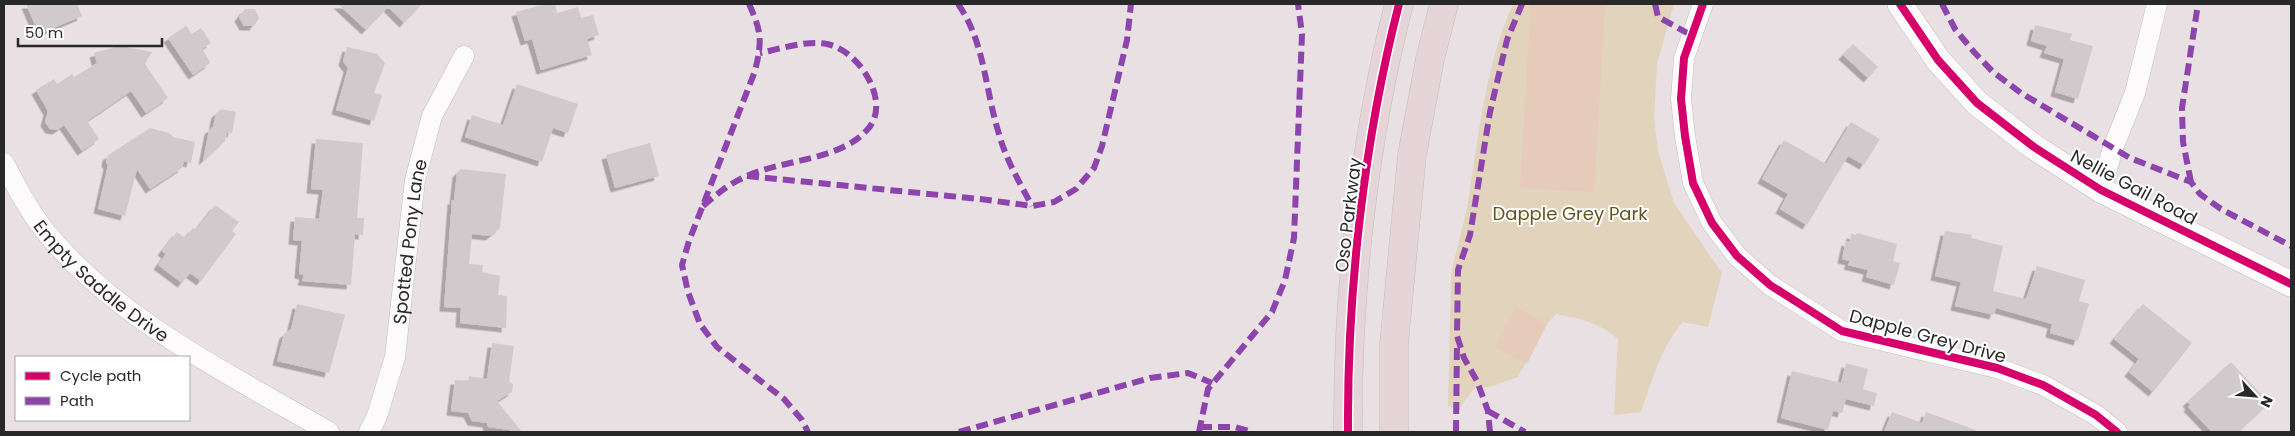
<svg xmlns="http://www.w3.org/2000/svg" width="2295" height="436" font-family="Poppins,sans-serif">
<defs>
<filter id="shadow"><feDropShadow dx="-4.5" dy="4.5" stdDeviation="0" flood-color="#0004"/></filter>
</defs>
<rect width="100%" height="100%" fill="#e8e0e3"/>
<path fill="#e2d3bc" d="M1513 4H1674L1657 64 1654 117 1658 151 1674 203 1722 273 1708 327 1683 322C1660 348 1653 379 1641 412L1614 415 1618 339C1599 322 1580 319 1556 314L1547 324 1518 377 1490 387 1474 388 1458 411 1448 406 1451 276C1455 251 1464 227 1468 202 1479 136 1485 65 1513 4Z"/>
<g fill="#e6cbba">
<path d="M1531 4H1605L1594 192 1520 188Z"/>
<path d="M1515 307 1547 324 1527 364 1495 348Z"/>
</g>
<g fill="#d0cacc" filter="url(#shadow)">
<path d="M26 4H77L82 16 39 34Z"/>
<path d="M338 4H422L404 23 388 7 366 30Z"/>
<path d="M546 4H555L557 13 578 7 581 18 593 15 599 35 587 39 592 55 541 70 532 39 525 41 516 12Z"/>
<path d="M245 9H255L259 18 254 26H244L239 17Z"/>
<path d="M2035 25 2072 34 2070 40 2093 46 2078 99 2055 92 2064 59 2044 53 2047 46 2031 41Z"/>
<path d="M186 26 192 34 201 28 211 43 202 49 210 62 209 64 193 75 168 38Z"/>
<path d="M1853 44 1878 67 1868 78 1843 55Z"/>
<path d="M120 46 152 52 145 64 168 98 146 113 131 91 87 121 99 139 82 151 64 125 57 130 50 129 45 122 48 111 36 90 54 79 57 84 72 74 74 77 97 63 94 53Z"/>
<path d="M347 47 377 54 385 63 374 93 382 95 374 121 336 110 348 68 343 61Z"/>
<path d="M517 84 578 104 568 133 553 128 542 162 465 137 472 115 503 125Z"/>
<path d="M222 109 236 112 232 133 227 132 225 141 203 161 209 130 213 127 216 113Z"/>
<path d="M1851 122 1880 139 1864 165 1848 156 1807 225 1780 209 1788 194 1762 179 1784 140 1826 164Z"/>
<path d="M150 128 169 133 173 137 195 142 191 163 184 161 182 168 150 189 137 169 125 216 98 209 108 165 106 162 107 156Z"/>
<path d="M316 139 363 143 357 218H364L363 235 355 234 351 285 302 281 304 275 299 274 302 241 293 240 295 217 319 219 323 190 311 189Z"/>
<path d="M650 143 659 176 615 188 606 155Z"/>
<path d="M461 169 506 174 500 228 490 236 472 234 469 264 483 265 482 272 500 276 498 295 507 296 506 328 460 323 461 308 444 307 452 200H454L457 173Z"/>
<path d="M215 205 239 222 232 231 236 234 201 281 190 273 182 283 158 265 166 254 162 251 177 232 185 238 193 228 196 230Z"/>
<path d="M1945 231 1972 235 1971 238 2003 246 1993 291 2026 299 2037 266 2085 280 2079 301 2089 304 2078 341 2050 333 2052 324 1996 308 1994 315 1955 306 1961 282 1935 276Z"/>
<path d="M1857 233 1897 244 1893 261 1900 263 1894 285 1866 277 1868 270 1848 265 1850 261 1842 259 1846 241 1850 242 1851 234 1856 235Z"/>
<path d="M297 304 345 315 329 373 277 361 284 334 291 329Z"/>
<path d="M2143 304 2192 343 2153 392 2129 372 2139 359 2114 339Z"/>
<path d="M492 343 514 346 509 381 513 384 512 392 497 401 522 432 488 427 487 423 472 421 468 413 451 411 455 380 468 381 469 376 487 379Z"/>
<path d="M2231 362 2269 403 2238 432H2212L2188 407 2190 405 2187 402Z"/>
<path d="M1846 363 1868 369 1863 389 1877 393 1874 406 1846 399 1842 413 1833 411 1828 430 1781 418 1792 371 1841 383Z"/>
<path d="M1892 412 1922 423 1926 412 1976 430 1975 432H1884Z"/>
</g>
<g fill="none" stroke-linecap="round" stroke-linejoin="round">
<defs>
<g id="minor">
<path d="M1703 4 1684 58 1681 99 1685 136 1693 183 1712 223 1737 256 1770 285 1842 331 1997 368 2043 385 2096 415 2117 432"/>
<path id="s1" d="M4 163C17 188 31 215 50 237 124 324 231 375 329 432"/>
<path d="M2101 190 2113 148 2135 93 2157 4"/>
<path id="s2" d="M369 432 377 416 395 357 415 180 432 116 464 56"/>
</g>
<path id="tertiary" d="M1900 4 1938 60 1977 103 2034 147 2101 190 2291 284"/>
<g id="primary">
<path d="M1348 432C1347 292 1364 140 1399 4"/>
<path d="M1394 432V344L1412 155 1430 59 1444 4"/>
</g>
</defs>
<use href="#minor" stroke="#c2c0c1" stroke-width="21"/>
<use href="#tertiary" stroke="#c2c0c1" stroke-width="26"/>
<use href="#primary" stroke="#c0bdbe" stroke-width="29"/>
<use href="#minor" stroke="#fcfafb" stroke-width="20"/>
<use href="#tertiary" stroke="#fcfafb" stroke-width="25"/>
<use href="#primary" stroke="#e5d5d8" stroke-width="28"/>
<g stroke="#8e44ad" stroke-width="6" stroke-dasharray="12 6" stroke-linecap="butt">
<path d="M749 4C762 32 762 42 755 71L689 241 682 265 688 292 700 324 717 347 784 399 802 420 808 432"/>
<path d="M958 4C985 42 985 90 999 134 1006 160 1020 183 1032 206"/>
<path d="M1655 4 1658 17 1691 35"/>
<path d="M1942 4 1955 29 1974 52 1993 72 2021 93 2130 158 2191 182 2200 194 2221 209 2291 246"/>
<path d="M747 176 980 199 1032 206 1054 202 1076 189 1094 168 1102 146 1127 40 1131 4"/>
<path d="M2191 182 2183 142 2182 108 2198 4"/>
<path d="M703 206C717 194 730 183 747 176 784 159 839 161 867 130 893 103 859 50 827 44 806 40 780 49 760 53"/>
<path d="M1488 411 1525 432"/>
<path d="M1200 427H1235L1252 432"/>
<path d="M959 432 1150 378 1188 373 1212 383"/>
<path d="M1199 432 1208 389 1272 312 1285 280 1294 238 1302 34 1298 4"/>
<path d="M1456 432 1457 344"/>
<path d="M1490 432 1488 411 1477 381 1464 358 1457 336 1458 270 1470 235 1490 112 1507 40 1522 4"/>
</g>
<defs>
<g id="cycleway">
<path d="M1703 4 1684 58 1681 99 1685 136 1693 183 1712 223 1737 256 1770 285 1842 331 1997 368 2043 385 2096 415 2117 432"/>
<path d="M1900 4 1938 60 1977 103 2034 147 2101 190 2291 284"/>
<path d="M1348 432C1347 292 1364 140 1399 4"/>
</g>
</defs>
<use href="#cycleway" stroke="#fff" stroke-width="11"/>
<use href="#cycleway" stroke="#d6006c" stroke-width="8"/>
</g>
<g text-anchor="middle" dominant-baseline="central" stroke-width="4" stroke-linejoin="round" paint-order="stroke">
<g font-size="18" fill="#292929" stroke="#fff">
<text transform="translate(2134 187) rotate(28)">Nellie Gail Road</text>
<text transform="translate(1348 215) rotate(-83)">Oso Parkway</text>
<text stroke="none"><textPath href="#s2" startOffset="196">Spotted Pony Lane</textPath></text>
<text stroke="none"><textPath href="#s1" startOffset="155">Empty Saddle Drive</textPath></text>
<text transform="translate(1928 336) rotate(15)">Dapple Grey Drive</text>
</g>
<g font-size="18" fill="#61551f" stroke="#fff">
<text x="1570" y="213">Dapple Grey Park</text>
</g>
</g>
<rect width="2295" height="436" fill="none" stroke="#292929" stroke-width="10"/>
<rect x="15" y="356" width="175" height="65" fill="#ffffff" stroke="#a9a9a9"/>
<rect x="25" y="372" width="25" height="8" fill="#d6006c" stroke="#a9a9a9"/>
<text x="60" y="381" font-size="15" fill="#292929">Cycle path</text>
<rect x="25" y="397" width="25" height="8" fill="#8e44ad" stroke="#a9a9a9"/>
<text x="60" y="406" font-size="15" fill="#292929">Path</text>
<g transform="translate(2255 396) rotate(116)" stroke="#ffffff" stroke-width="4" paint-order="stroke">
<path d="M0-4L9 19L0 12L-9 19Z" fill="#292929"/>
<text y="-8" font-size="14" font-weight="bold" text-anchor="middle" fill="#292929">N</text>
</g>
<path d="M18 38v8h144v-8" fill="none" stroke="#292929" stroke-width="2.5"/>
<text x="25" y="38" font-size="15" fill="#292929" stroke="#ffffff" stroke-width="4" paint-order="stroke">50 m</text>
</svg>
